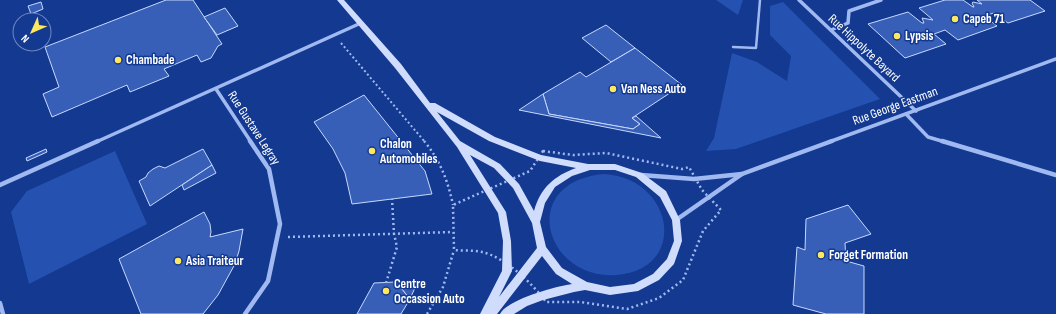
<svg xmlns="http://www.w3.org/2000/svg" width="1056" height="314" font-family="'Sofia Sans Condensed',sans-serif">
<rect width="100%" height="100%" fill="#133991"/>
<g fill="#2551b0">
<path d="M716 0H743L738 15Z"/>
<path d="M783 2 880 99 736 149 706 151 714 138 732 53 757 62 787 81 791 56 770 35V6Z"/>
<path d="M115 151 147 224 29 284 11 212 27 191Z"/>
<path d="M604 174C674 178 689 269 617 275 545 281 516 182 604 174Z"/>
</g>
<g fill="#375fb8" stroke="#c7d8fc">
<path d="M166 0H193L222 44 218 46 211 58 201 62 197 55 164 69 169 76 130 92 127 85 52 117 43 94 59 87 45 47Z"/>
<path d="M945 0H963L973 7H974L972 3 973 2 982 4 977 0H1030L1045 11 1008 23 994 13 984 16 997 26 958 40 945 30 934 34 946 44 905 58 868 24 908 12 922 23H924L922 18 933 20 919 8Z"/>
<path d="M41 2 43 9 31 14 28 6Z"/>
<path d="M225 8 238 26 217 35 204 17Z"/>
<path d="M606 25 635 48 611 62 582 38Z"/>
<path d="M635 48 682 85 632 118 640 124 633 129 549 114 543 94 580 72 586 77Z"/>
<path d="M543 94 549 114 633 129 640 124 632 118 636 116 661 138 519 110Z"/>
<path d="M364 95 425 171 432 194 352 204 345 173 333 149 314 122Z"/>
<path d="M46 149 47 152 27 161 26 158Z"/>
<path d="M203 149 212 165 150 206 139 181 146 177 148 173 153 169 159 166 165 168Z"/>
<path d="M212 165 216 173 184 190 182 185Z"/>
<path d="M848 205 871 234 845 243 846 261 864 266V314H826L793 305 797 247 805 250 806 219Z"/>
<path d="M204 212 210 224 211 232 210 237 243 229 239 251 235 264 218 295 203 314H141L119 259Z"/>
<path d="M418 281 410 299 396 282Z"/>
<path d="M396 282 410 299 401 314H357L374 283Z"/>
</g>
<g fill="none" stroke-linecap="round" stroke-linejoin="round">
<path stroke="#a0b9f1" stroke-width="2" stroke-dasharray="2 2.5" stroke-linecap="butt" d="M341 43 425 142"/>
<g stroke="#a0b9f1" stroke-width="2.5" stroke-dasharray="2 3" stroke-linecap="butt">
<path d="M424 141C440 160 448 181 453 205"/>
<path d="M543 151 573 155 606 153 682 169 689 167 702 190 721 210 703 231 683 280 659 298 627 309 580 302H546C533 284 505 257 482 252 473 250 463 251 454 250L453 205 530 171Z"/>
<path d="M288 237 453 232"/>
<path d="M386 283 397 247 394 234 392 199"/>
<path d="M427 314 443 287 454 250"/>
</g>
<path stroke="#a0b9f1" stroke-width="2.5" d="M733 47 756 48 760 0"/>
<g stroke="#a0b9f1" stroke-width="3.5">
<path d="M799 0 916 111"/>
<path d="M831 30 848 23 849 11 881 0"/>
<path d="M216 89 251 142"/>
<path d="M906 114 928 137 945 142"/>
<path d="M96 142 361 23"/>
<path d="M829 142 1056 59"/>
</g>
<g stroke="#a0b9f1" stroke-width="4.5">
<path d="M942 141 1056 175"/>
<path d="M641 175 694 179 742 174 832 141"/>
<path d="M0 185 98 141"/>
<path d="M676 220 742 174"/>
<path d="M0 303 3 314"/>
<path d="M245 314 268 281 280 224 269 169 250 141"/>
</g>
<path fill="#cfdcfc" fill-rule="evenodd" d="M337 0H344L401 64 430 103H435L495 137 541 155 588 164H615L642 173 666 191 680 220 682 241 674 264 659 280 638 291 610 295 585 290 574 292 543 300 527 306 514 314H500C506 300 557 286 572 284L556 274 542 256 497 314H480L502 271 503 241 498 213 457 147 395 68ZM437 112 489 141 540 161 576 168C554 176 540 188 534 211L519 184 500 164 460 141ZM470 155 494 168 513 188 532 223 537 248 499 297 512 271 511 241 506 212ZM590 170H615L636 177 660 197 672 220 674 241 667 259 653 274 634 284 610 287 587 282 562 268 546 247 540 222 545 203 555 187 572 176Z"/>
</g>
<g fill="#ffe760" stroke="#133991" stroke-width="1.5">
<circle cx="955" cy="19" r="4"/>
<circle cx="897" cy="36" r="4"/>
<circle cx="118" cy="60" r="4"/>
<circle cx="613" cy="89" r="4"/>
<circle cx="372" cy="151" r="4"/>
<circle cx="821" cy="255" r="4"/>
<circle cx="178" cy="261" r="4"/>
<circle cx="386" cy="291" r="4"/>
</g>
<g text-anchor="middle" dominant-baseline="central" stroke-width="3" stroke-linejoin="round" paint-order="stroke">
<g font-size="13" font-weight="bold" fill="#fff" stroke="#133991" text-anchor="start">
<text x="963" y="19">Capeb 71</text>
<text x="905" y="36">Lypsis</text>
<text x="126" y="60">Chambade</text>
<text x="621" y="89">Van Ness Auto</text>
<text x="380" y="144">Chalon<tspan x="380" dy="15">Automobiles</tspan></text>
<text x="829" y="255">Forget Formation</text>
<text x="186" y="261">Asia Traiteur</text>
<text x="394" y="284">Centre<tspan x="394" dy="15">Occassion Auto</tspan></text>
</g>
<g font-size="13" fill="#fff" stroke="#133991">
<text transform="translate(864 48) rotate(43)">Rue Hippolyte Bayard</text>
<text transform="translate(895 106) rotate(-20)">Rue George Eastman</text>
<text transform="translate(254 128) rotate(57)">Rue Gustave Legray</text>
</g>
</g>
<g transform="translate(32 32) rotate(225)"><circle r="19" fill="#133991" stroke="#7188bd"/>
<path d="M0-3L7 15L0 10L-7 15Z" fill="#ffe760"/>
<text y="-6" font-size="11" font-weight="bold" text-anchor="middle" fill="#ffffff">N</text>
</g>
</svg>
